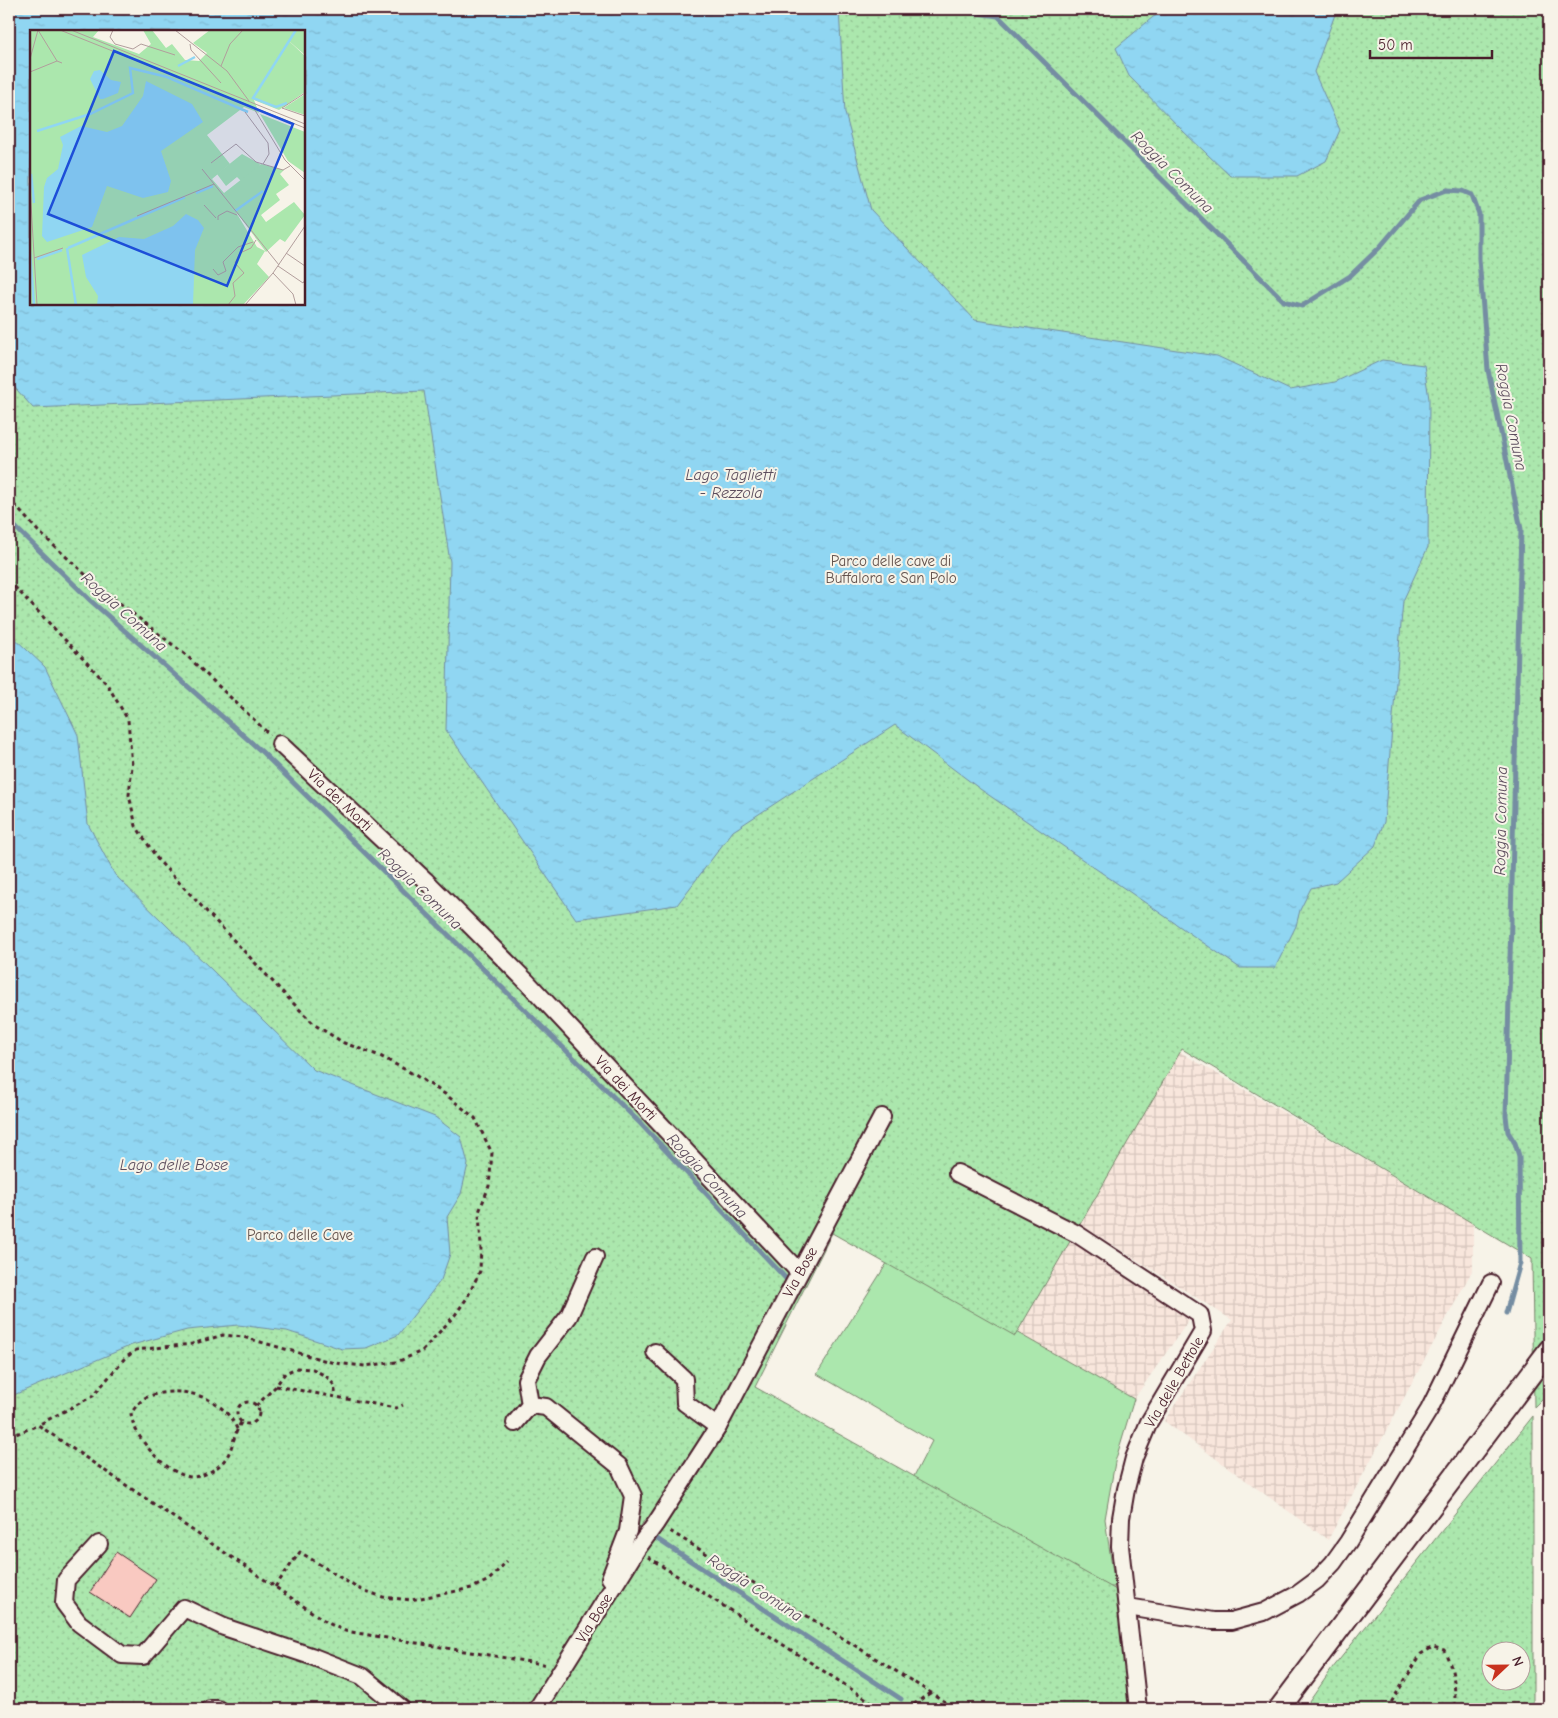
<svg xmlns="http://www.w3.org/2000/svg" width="1558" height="1718" font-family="'Comic Neue',sans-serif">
<defs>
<pattern id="industrial-grid" width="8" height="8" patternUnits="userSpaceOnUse" patternTransform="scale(1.25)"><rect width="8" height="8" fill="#f8e6dc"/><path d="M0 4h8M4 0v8" fill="none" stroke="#d6c5bd"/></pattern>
<pattern id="park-dots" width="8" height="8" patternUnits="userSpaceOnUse" patternTransform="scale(1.25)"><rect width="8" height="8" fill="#abe7ad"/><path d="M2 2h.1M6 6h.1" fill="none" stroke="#95c695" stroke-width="1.8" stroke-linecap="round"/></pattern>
<pattern id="water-ripples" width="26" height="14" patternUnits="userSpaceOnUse" patternTransform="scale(1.25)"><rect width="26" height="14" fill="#90d6f2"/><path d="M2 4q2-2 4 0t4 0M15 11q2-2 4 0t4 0" fill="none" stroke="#7eb7d0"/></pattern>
</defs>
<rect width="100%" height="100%" fill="#f7f3e8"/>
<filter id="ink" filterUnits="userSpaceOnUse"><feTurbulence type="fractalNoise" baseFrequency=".02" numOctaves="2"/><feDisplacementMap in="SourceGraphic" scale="10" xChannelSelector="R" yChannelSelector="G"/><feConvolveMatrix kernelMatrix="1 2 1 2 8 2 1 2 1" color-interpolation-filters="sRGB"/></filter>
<g filter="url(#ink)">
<g fill="url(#industrial-grid)">
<path d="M1180 1052 1473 1223V1269L1328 1540 1164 1421 1232 1320 1080 1224Z"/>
<path d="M1070 1241 1189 1320 1134 1399 1017 1333Z"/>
</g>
<path fill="#abe7ad" stroke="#7a836c" d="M889 1260 1134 1399 1115 1462 1105 1519 1115 1587H1085L910 1484 932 1441 817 1374Z"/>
<g fill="url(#park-dots)" stroke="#7a836c" fill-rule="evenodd">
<path d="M9 9H1549V1393L1534 1408 1532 1259 1182 1049 1015 1336 832 1233 755 1387 1118 1591 1132 1709H541L657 1515 644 1521 530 1709H9ZM31 31H304V304H31Z"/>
<path d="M1533 1416V1709H1304L1332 1669ZM1490 1650H1520V1680H1490Z"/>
</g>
<g fill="url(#water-ripples)" stroke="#748da2" fill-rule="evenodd">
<path d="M9 9H839L845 113 871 210 975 320 1217 356 1290 390 1335 382 1382 360 1424 365 1429 399 1428 547 1403 601 1384 822 1375 846 1336 882 1311 888 1300 910 1296 926 1275 968H1240L980 789 895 725 733 831 677 905 576 919 446 730 450 562 424 391 33 408 9 381ZM31 31H304V304H31Z"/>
<path d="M1170 9H1337L1314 72 1340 130 1326 161 1297 176H1230L1183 131 1129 76 1116 48 1153 17Z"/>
<path d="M9 633 45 667 78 735 88 824 115 875 314 1070 435 1117 461 1137 468 1164 461 1194 447 1217 450 1254 441 1280 398 1335 366 1348 342 1349 287 1331 238 1325 187 1330 132 1345 9 1397Z"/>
</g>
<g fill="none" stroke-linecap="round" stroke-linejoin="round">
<g stroke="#748da2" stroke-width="5">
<path d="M962 9 964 11 998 16 1284 301 1302 306 1350 276 1379 248 1420 200 1447 190 1463 191 1472 195 1479 214V259L1488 370 1521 529 1506 1116 1508 1132 1515 1143 1519 1156 1520 1263 1506 1313"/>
<path d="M9 521 91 601 261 751 640 1123 791 1284"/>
<path d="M651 1535 901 1699"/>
</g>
</g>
<path fill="#f9c9c1" stroke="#4a1f2b" d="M116 1552 156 1579 130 1618 90 1592Z"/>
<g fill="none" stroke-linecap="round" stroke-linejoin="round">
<defs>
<g id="minor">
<path d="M280 744 425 880 528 983 799 1272"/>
<path d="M957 1173 1077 1234 1200 1315 1203 1331 1149 1422 1134 1458 1126 1489 1121 1518 1120 1546 1138 1709"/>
<path d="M655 1352 684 1379 685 1403 718 1427"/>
<path d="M530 1405 526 1380 538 1356 569 1316 595 1257"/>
<path d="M515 1423 530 1405 546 1407 619 1466 633 1496 628 1531 610 1578"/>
<path d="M99 1544 66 1580 64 1603 79 1623 122 1655 143 1656 184 1608 224 1627 311 1656 362 1676 402 1709"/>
<path d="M1128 1607 1213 1621H1231L1264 1612 1298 1594 1317 1580 1333 1563 1348 1542 1429 1410 1491 1283"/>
<path d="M210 1709H218"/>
<path d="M537 1709 637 1549 656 1523 718 1427 882 1117"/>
</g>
<path id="major" d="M1279 1709 1549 1350"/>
</defs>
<use href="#minor" stroke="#4a1f2b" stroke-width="20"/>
<use href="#major" stroke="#4a1f2b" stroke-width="24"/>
<g stroke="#4a1f2b" stroke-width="3" stroke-dasharray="4 4" stroke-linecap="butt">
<path d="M9 499 38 531 99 587 187 656 270 735"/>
<path d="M9 581 107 684 128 720 132 766 129 795 136 826 158 860 292 1002 315 1025 344 1043 380 1056 415 1075 445 1094 475 1118 492 1153 489 1186 479 1212 481 1246 480 1271 467 1298 455 1315 422 1351 397 1362 365 1366 334 1363 243 1337 223 1335 192 1344 136 1350 124 1359 93 1396 38 1425"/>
<path d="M1544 1333 1549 1326"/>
<path d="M276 1386 396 1408 403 1405"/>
<circle cx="248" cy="1413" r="11"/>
<path d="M256 1406 276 1386 285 1373 297 1368 313 1369 327 1377 334 1385 336 1397"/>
<path d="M237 1429C223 1396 180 1384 147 1397 141 1399 135 1408 131 1413 132 1436 167 1475 191 1477 199 1477 207 1474 213 1470 235 1457 230 1439 242 1421"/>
<path d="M9 1437 38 1425 328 1623 345 1631 548 1665"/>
<path d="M670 1531 957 1709"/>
<path d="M648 1557 882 1709"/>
<path d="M275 1587 300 1552 357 1588 383 1597 411 1600 472 1588 489 1580 507 1561"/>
<path d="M907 1709 930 1693"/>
<path d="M1387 1709 1421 1654 1433 1647 1444 1650C1455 1672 1455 1686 1455 1709"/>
</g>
<use href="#minor" stroke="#f7f3e8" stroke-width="16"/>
<use href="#major" stroke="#f7f3e8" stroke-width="20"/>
</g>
</g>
<g text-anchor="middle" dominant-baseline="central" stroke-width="4" stroke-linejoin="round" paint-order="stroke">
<g font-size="15" fill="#62514c" stroke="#f7f3e8">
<text x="891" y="561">Parco delle cave di<tspan x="891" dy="17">Buffalora e San Polo</tspan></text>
<text x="300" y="1235">Parco delle Cave</text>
</g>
<g font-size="15" fill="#4a1f2b" stroke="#f7f3e8">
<text transform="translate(340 800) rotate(43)">Via dei Morti</text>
<text transform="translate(626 1088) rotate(47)">Via dei Morti</text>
<text transform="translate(800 1272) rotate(-61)">Via Bose</text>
<text transform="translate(1174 1382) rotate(-60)">Via delle Bettole</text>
<text transform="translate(594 1618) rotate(-58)">Via Bose</text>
</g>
<g font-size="16" font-style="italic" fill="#5c4d5d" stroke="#f7f3e8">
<text transform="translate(1172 172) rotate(45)">Roggia Comuna</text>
<text transform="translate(1511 417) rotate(79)">Roggia Comuna</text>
<text x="731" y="475">Lago Taglietti<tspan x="731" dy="18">- Rezzola</tspan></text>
<text transform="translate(124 612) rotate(42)">Roggia Comuna</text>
<text transform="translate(1501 821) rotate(-89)">Roggia Comuna</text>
<text transform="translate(420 889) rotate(44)">Roggia Comuna</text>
<text x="174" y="1165">Lago delle Bose</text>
<text transform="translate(707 1176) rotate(47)">Roggia Comuna</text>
<text transform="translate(755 1588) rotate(33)">Roggia Comuna</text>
</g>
</g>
<g transform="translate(30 30)">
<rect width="275" height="275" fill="#f7f3e8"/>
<path d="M266 0H275V25L259 11ZM275 64V85L254 78 255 77ZM212 124 230 134 229 137 211 151 207 147 196 156 187 144Z" fill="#abe7ad"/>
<path d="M0 0H69L63 7 109 24 121 14 113 0H122L136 18 142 14 155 30 169 31 177 23 163 13 180 0H265L259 11 275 26V62L249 80 224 70 229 83 214 77 177 105 200 134 182 149 194 163 231 134 254 140 250 144 259 155 246 164 250 170 231 185 236 192 264 172 275 185 255 212 250 209 236 222 204 179 227 217 235 221 227 234 239 247 213 275H0ZM230 84 275 102V143L258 131Z" fill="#abe7ad"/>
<path d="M70 40 81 50 91 52 88 63 73 69H70L60 49 64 41ZM116 51 162 74 173 92 131 121 141 151 138 162 113 168 77 156 62 197 17 212 12 206 14 157 17 148 28 139 33 115 30 107 51 96 77 102 92 96 113 66ZM156 184 168 190 174 198 165 220 163 275H67L68 266 56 247 52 225 89 207 114 209 143 196Z" fill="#90d6f2"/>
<path fill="none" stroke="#90d6f2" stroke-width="2.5" d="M148 36 165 27M257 73 246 77 223 68 266 0M7 101 60 84 103 63 100 38 137 47 218 82M1 144 4 173M166 163 183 156M205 181 233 161M37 218 46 275M38 218 155 167M0 222 4 275M7 229 32 220"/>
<path fill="none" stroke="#b29e9c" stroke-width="1" d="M8 0 27 31 32 33M30 0 275 98M41 0 275 94M83 0 80 7 85 14 103 19 111 14 145 25M145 0 197 41 219 71M160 14 161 20 191 53M0 29 8 0M191 36 200 14 213 0M0 42 27 31M275 63 252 78 275 86M223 77 255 130 275 150M215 82 238 113 239 124 233 134M181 133 206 114 226 132 253 140 260 136M172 139 249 235M0 157 7 275M174 175 186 188M107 186 184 154M188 190V186L197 181 207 185M256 223 275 236M4 228 33 218M248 236 273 253 275 250M183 239 188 245 196 241 193 232 208 217 223 212M243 243 263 264 266 275M198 275 205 266 203 253 214 243 205 233 210 223 221 218 226 210M215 275 243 243 275 196"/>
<path fill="#1d4ed8" fill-opacity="0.15" stroke="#1d4ed8" stroke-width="2.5" d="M84 21 263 94 197 256 18 184Z"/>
<rect width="275" height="275" fill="none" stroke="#4a1f2b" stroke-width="2.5"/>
</g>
<rect width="1558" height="1718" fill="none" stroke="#f7f3e8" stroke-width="30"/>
<rect x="15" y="15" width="1528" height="1688" fill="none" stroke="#4a1f2b" stroke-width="2" filter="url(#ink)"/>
<g transform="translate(1506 1666) rotate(68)"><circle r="24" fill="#f7f3e8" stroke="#b29e9c"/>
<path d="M0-4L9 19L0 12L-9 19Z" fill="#c8321e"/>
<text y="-8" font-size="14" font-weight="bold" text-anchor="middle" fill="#4a1f2b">N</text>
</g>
<path d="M1370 50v8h122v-8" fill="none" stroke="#4a1f2b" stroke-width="2.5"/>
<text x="1378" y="50" font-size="15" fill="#4a1f2b" stroke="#f7f3e8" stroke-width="4" paint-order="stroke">50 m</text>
</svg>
